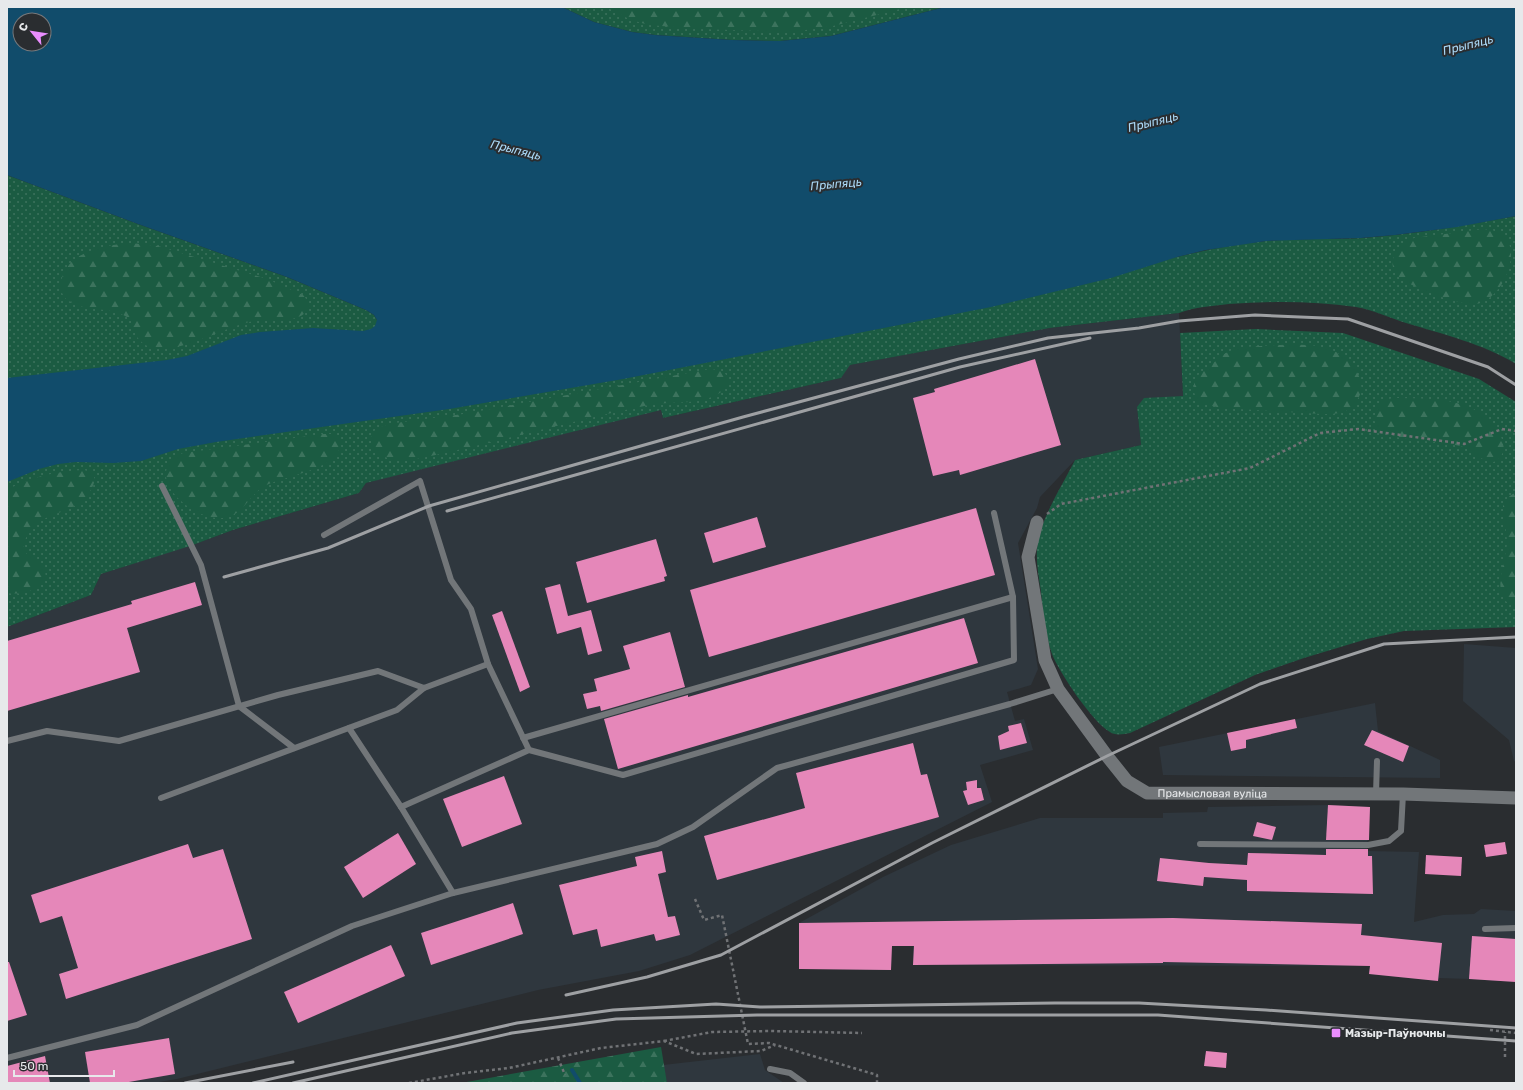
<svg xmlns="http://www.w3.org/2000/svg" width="1523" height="1090" font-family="Rubik,sans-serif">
<defs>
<pattern id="grass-dots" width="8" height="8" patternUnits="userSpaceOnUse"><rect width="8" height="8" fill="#1b5b42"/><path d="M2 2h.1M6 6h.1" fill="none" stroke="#3c735d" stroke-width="1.8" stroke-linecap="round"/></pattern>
<pattern id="forest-firs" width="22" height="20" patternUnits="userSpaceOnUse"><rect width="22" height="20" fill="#1b5b42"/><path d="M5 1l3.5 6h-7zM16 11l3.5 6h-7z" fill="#3c735d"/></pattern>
</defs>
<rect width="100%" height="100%" fill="#2a2d30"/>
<g fill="#2f373e">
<path d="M1179 313 1183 396 1137 407 1141 445 1075 460 1040 497 1037 508 1018 543 1038 669 1031 685 1007 692 1015 721 1024 719 1033 750 980 765 992 802 690 955 639 971 538 990 177 1079 153 1083H7V627L91 595 101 574 206 540 233 530 359 493 366 483 565 429 661 410 663 418 841 378 849 365 1050 328Z"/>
<path d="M1464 644 1516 648V762L1514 761 1509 740 1463 701Z"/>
<path d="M1375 703 1378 731 1440 760V778L1163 775 1159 747Z"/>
<path d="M1328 805 1370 807 1367 851 1419 852 1414 922 1443 915 1474 914 1481 909 1516 911V982L1469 979 1439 978 1438 981 1369 974 1370 966 913 965V946H892L891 970 799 969V923L883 877 951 845 1040 818H1163V813L1207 812 1208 807Z"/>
<path d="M760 1054 765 1070 784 1083H667L663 1065Z"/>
</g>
<g fill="url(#grass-dots)">
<path d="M562 7H945L831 36 780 41 732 40 655 35 632 32 594 22Z"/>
<path d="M7 175 138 224 287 277 366 310 374 315 377 320 1177 257C1206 250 1236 244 1266 241 1298 238 1331 240 1363 238 1415 234 1465 225 1516 216V364C1484 344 1442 334 1406 323 1390 318 1373 310 1356 307 1314 301 1271 301 1229 304 1212 306 1195 307 1179 313L1050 328 850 365 841 378 663 418 661 410 366 483 359 493 233 530 190 546 101 574 91 595 7 627Z"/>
<path d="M1256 329 1343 333 1479 379 1516 402V627L1404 631 1367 639 1304 658 1255 675 1130 733C1124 734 1115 736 1110 732 1093 723 1059 672 1052 654 1045 634 1043 612 1041 592 1039 578 1036 563 1037 549 1039 521 1062 486 1075 460L1141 445 1137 407 1144 398 1183 396 1180 333Z"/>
</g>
<g fill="url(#forest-firs)">
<path d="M606 7H908L833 26 799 31H762L699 29 649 25 631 20Z"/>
<path d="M1484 229C1491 230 1498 231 1504 236 1523 254 1500 303 1474 304 1459 305 1424 291 1410 284 1400 280 1390 270 1393 259 1396 248 1404 243 1414 238Z"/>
<path d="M131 243 158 246 267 279 303 295 310 304C305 326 272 318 254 321 223 327 190 349 159 349 150 349 140 343 136 335 133 329 134 322 127 317 110 306 87 313 69 301 63 297 60 291 61 283 65 251 106 245 131 243Z"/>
<path d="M1276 345C1294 345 1317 343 1334 351 1351 359 1370 382 1357 400 1355 404 1350 409 1346 411 1339 414 1330 414 1322 414L1222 408 1202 404 1196 398 1194 392V383L1197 376 1224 354 1234 349 1246 347Z"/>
<path d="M710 369C736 370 731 390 712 397 692 405 669 401 649 405 569 421 491 444 412 460H394L379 455 374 450 371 443V437L375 430 388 424 463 414Z"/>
<path d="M1398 398C1435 399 1478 397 1499 433 1503 440 1506 449 1501 456 1493 469 1481 458 1473 452 1470 449 1464 447 1460 446 1438 440 1400 442 1382 432 1368 424 1376 403 1389 399 1392 398 1395 398 1398 398Z"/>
<path d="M324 434C328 434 334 433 338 437 340 439 341 443 340 446 338 470 281 476 263 487 249 496 241 517 223 518 190 521 139 472 183 453Z"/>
<path d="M84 470 91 472 95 479C94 484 92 488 89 493 73 517 37 510 26 538 15 564 50 552 45 580 34 592 22 595 7 593V490C29 477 58 471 84 470Z"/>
<path d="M1516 492V606C1488 601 1506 561 1507 543 1507 531 1503 518 1503 506 1506 499 1509 496 1516 492Z"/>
<path d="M661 1047 667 1083H461Z"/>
</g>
<path fill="#114c6b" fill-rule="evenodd" d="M7 7H562L594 22 632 32 655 35 732 40 780 41 831 36 945 7H1516V216L1457 227 1395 235 1361 238 1266 241 1206 250 1177 257 1111 278 991 307 623 379 449 409 216 442 178 449 141 461 113 463 76 462 58 464 39 469 7 482V378L167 360 187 356 241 335 260 332 313 328 363 331 371 329 375 326 377 320 374 315 366 310 287 277 138 224 7 175ZM20 20H44V44H20Z"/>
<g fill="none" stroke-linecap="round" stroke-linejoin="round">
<path stroke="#114c6b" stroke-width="4" d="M572 1070 580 1083"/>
</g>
<g fill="#e587b9">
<path d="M1035 359 1061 445 960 475 959 470 933 476 913 398 935 392 934 389Z"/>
<path d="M976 508 995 575 709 657 690 590Z"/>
<path d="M757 517 766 547 713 563 704 533Z"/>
<path d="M656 539 667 576 664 577 665 581 587 603 576 562Z"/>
<path d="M195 582 202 605 127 628 140 672 7 711V641L132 604 131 601Z"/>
<path d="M560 584 568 616 591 610 602 651 588 655 581 627 557 634 545 588Z"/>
<path d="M502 611 530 687 520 692 492 615Z"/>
<path d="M964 618 978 663 618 769 604 719 688 695V697Z"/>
<path d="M670 632 685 687 601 711 600 706 587 709 583 694 597 691 594 679 630 669 623 646Z"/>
<path d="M1295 719 1297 728 1246 740V748L1231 751 1227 733Z"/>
<path d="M1021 723 1027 743 1000 750 998 736 1009 731 1008 726Z"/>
<path d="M1372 730 1409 746 1403 762 1364 745Z"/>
<path d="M913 743 921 775 927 774 939 817 717 880 704 836 805 808 796 773Z"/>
<path d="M504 776 522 824 462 847 443 799Z"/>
<path d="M977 780V788H981L984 800 968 805 963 791 967 790 966 782Z"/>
<path d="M1328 805 1370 807 1369 840H1326Z"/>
<path d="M1257 822 1276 827 1272 840 1253 836Z"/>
<path d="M398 833 416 864 363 898 344 867Z"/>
<path d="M1505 842 1507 854 1486 857 1484 845Z"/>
<path d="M188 844 193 858 223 849 252 939 66 999 59 974 78 968 62 916 40 923 31 895Z"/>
<path d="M1326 849H1368V856H1372L1373 894 1247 891V880L1204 877 1203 886 1157 881 1160 858 1209 863 1247 865 1248 853 1326 855Z"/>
<path d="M662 851 666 872 658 874 668 917 675 916 680 935 656 941 654 934 601 947 597 929 573 935 559 885 637 866 635 857Z"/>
<path d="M1426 855 1462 857 1461 876 1425 874Z"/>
<path d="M513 903 523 934 431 965 421 933Z"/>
<path d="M1173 918 1362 924 1361 935 1442 943 1438 981 1369 974 1370 966 1163 962V963L913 965 914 946H892L891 970 799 969V923Z"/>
<path d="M1472 936 1516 939V982L1469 979Z"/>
<path d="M391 945 405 976 298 1023 284 992Z"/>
<path d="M7 962H9L27 1015 7 1021Z"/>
<path d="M169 1038 175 1074 123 1083H90L85 1052Z"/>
<path d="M1206 1051 1227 1053 1226 1068 1204 1066Z"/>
<path d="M45 1056 50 1083H7V1066Z"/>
</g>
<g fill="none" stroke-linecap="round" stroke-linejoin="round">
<g stroke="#707275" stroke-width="2.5" stroke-dasharray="3 3" stroke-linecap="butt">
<path d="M1047 514 1061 504 1250 468 1320 433 1358 429 1464 444 1502 429 1516 431"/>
<path d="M695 899 704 920 722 915 748 1044 769 1043 877 1075V1083"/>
<path d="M1490 1030 1516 1033"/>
<path d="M664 1041 712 1032 771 1031 862 1033"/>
<path d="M1505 1057V1032"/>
<path d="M558 1058 565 1075"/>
<path d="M409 1083 465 1073 509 1068 601 1048 664 1041 696 1054 761 1051 775 1045"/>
</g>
<g stroke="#727679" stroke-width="6">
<path d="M162 486 201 565 239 706 294 748"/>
<path d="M324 535 420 481 451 580 471 609 488 664"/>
<path d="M349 728 401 807 453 893"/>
<path d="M523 738 1013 597"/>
<path d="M7 741 47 731 119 741 278 695 378 671 424 688 488 664 529 750"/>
<path d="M1376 794 1377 761"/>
<path d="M161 798 397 710 424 688"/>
<path d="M401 807 529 750 623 775 1014 660 1013 597 994 513"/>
<path d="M1200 844 1368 845 1389 841 1401 831 1403 794"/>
<path d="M1485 929 1516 928"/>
<path d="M7 1058 137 1025 352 926 453 893 657 844 693 827 777 768 1010 704 1058 689"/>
<path d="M770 1069 790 1073 804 1083"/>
</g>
<path stroke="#727679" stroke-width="13" id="s1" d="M1037 522 1028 557 1045 660 1058 689 1107 756 1127 781 1147 793 1403 794 1516 798"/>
<g stroke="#9ea0a3" stroke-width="3">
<path d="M447 511 960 367 1090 338"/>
<path d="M224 577 328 548 429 506 743 417 959 359 1048 338 1139 328 1179 321 1255 315 1348 319 1488 367 1516 385"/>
<path d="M566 995 647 977 721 955 932 843 1107 756 1260 684 1384 644 1516 637"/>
<path d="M185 1083 293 1062"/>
<path d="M253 1083 517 1023 613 1010 716 1004 760 1007 1055 1003H1139L1266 1010 1516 1028"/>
<path d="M293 1083 512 1033 616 1019 757 1015H1158L1516 1041"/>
</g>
</g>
<rect fill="#ea8dfd" stroke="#2a2d30" stroke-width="1.5" x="1331" y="1028" width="10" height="10" rx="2"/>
<g text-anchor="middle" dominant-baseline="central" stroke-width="4" stroke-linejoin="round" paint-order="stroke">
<g font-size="11" fill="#e7e9eb" stroke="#2a2d30">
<text stroke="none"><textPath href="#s1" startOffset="376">Прамысловая вуліца</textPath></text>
</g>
<g font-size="11" font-weight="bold" fill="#e7e9eb" stroke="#2a2d30" text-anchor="start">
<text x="1345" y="1033">Мазыр-Паўночны</text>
</g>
<g font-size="12" font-style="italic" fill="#abd9f7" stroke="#2a2d30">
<text transform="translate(1468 45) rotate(-14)">Прыпяць</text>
<text transform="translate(1153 122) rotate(-14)">Прыпяць</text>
<text transform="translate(516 150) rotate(14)">Прыпяць</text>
<text transform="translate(836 184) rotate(-5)">Прыпяць</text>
</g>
</g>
<rect width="1523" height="1090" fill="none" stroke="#e7e9eb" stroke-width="16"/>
<g transform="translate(32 32) rotate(300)"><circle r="19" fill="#2a2d30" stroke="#76787b"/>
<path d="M0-3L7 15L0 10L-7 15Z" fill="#ea8dfd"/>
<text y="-6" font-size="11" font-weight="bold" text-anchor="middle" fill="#e7e9eb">С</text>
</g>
<path d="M14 1070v6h100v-6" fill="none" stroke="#e7e9eb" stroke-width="2"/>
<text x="20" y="1070" font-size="12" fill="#e7e9eb" stroke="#2a2d30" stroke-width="3" paint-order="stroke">50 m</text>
</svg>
